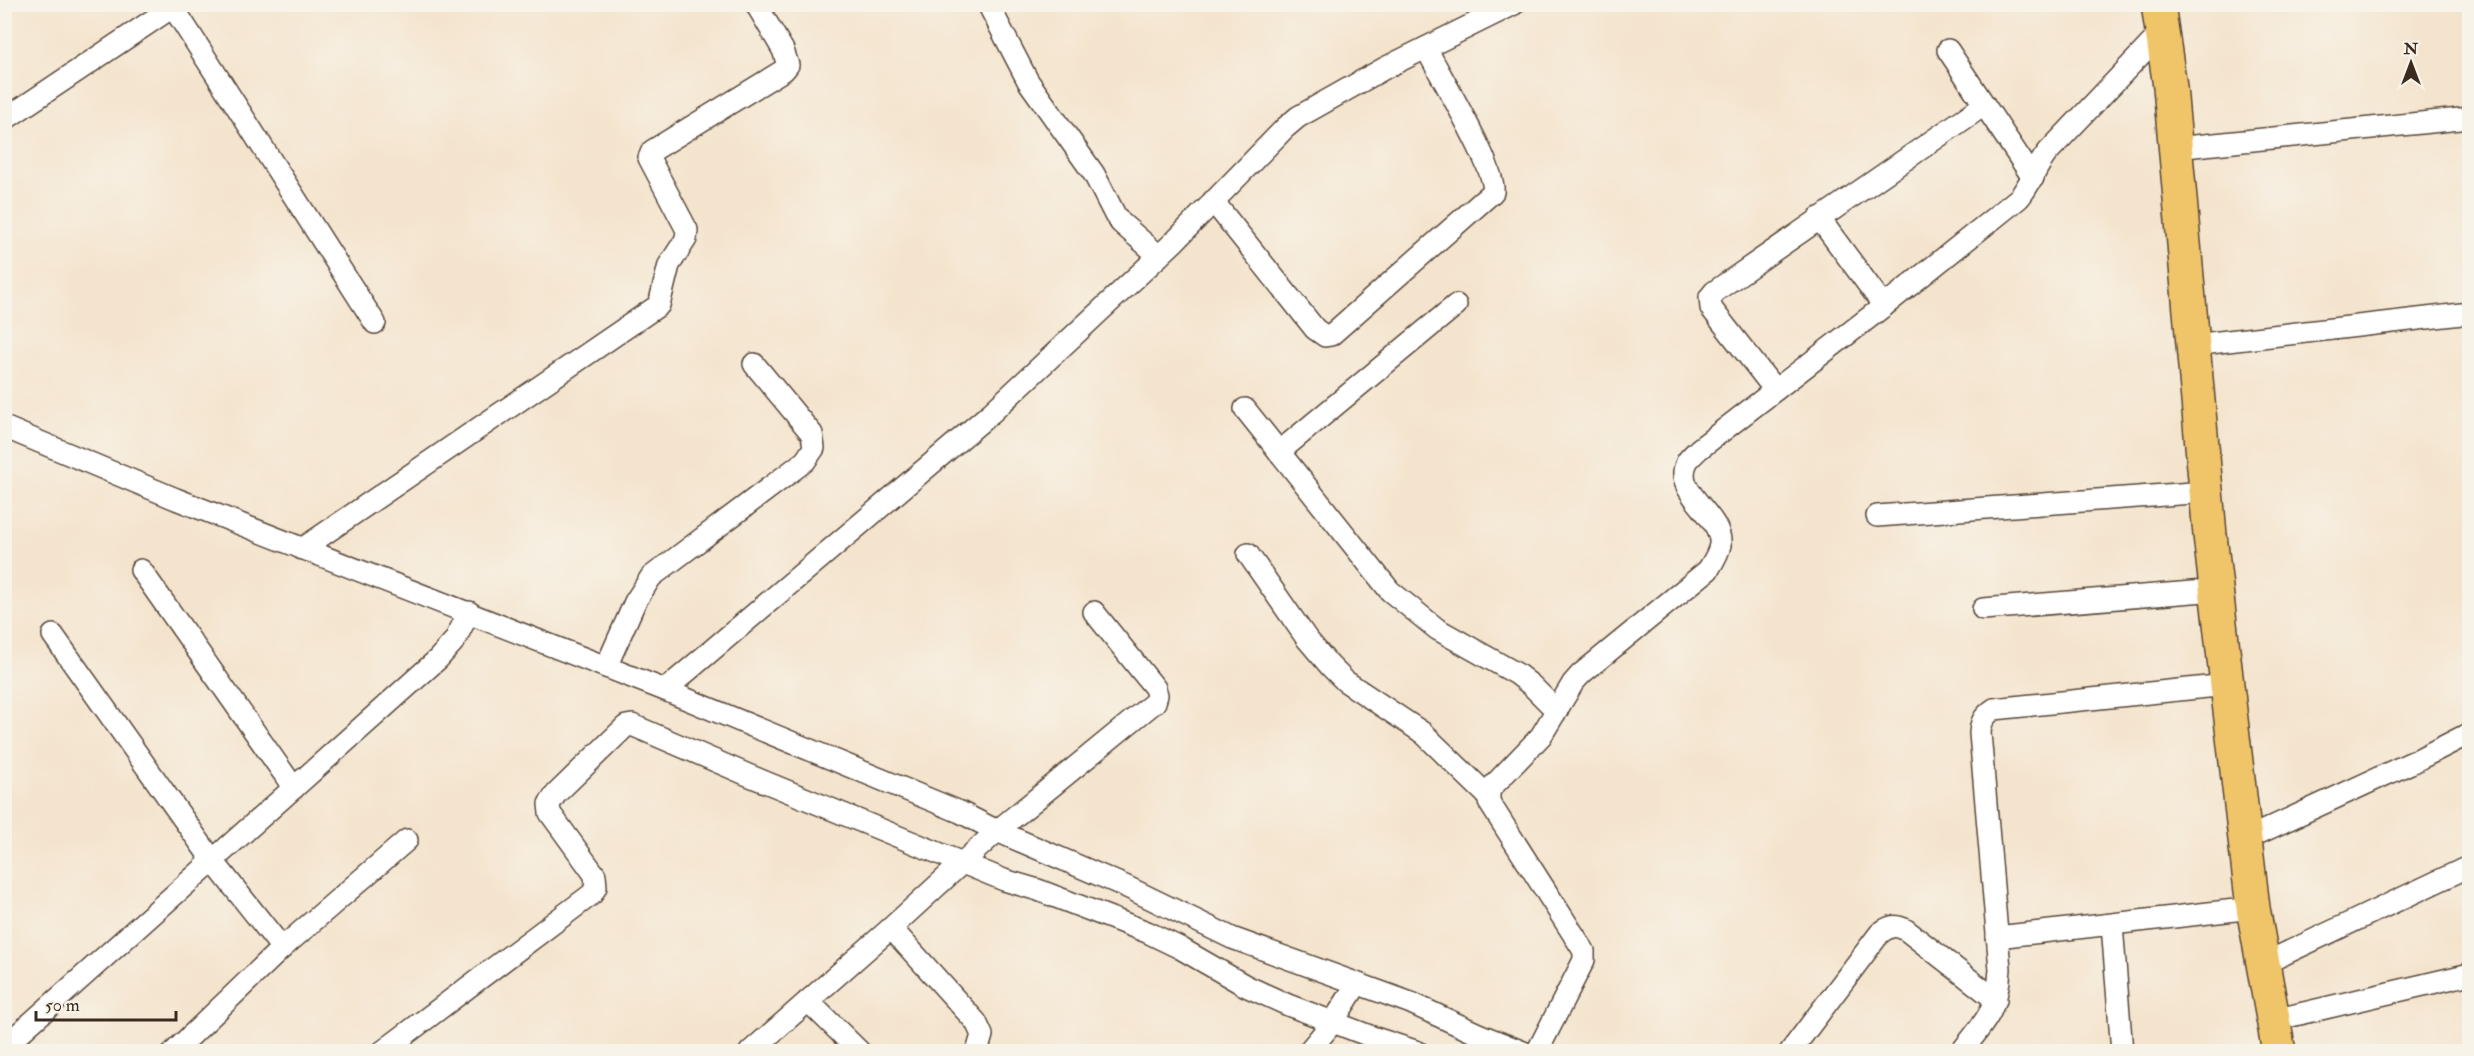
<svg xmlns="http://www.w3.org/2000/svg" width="2474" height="1056" font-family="'IM FELL Double Pica',serif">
<rect width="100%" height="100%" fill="#f7f3e8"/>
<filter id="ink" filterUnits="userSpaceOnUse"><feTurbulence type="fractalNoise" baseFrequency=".0167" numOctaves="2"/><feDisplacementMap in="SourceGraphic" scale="12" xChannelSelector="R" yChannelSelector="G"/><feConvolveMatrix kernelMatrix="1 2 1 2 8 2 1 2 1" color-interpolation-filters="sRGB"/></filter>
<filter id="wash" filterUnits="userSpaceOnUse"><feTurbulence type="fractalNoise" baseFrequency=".008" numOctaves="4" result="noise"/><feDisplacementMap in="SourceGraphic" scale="24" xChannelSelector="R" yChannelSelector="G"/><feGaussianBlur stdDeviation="1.35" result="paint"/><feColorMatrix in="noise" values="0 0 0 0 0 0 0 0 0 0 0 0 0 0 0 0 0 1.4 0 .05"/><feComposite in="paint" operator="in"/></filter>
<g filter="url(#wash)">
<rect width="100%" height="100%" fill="#f4e4cd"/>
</g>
<g filter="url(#ink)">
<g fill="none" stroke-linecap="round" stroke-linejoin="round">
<defs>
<g id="street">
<path d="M988 4 1028 81 1094 174 1115 215 1121 223 1159 256"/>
<path d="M173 7 375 323"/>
<path d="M1948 50 2033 178"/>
<path d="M4 120 177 4"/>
<path d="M2175 148 2470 118"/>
<path d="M1213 201 1315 329 1325 336 1331 335 1493 192C1498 171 1438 72 1426 48"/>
<path d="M1819 218 1884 306"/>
<path d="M2193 345 2470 313"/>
<path d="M1775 390 1711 308 1710 297 1714 292 1984 105"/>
<path d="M1245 409 1390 591 1437 629 1517 674 1531 685 1557 711"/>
<path d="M4 427 176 499 665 690 960 812 997 831 1127 887 1232 938 1411 1003 1478 1034 1523 1052"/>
<path d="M1279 452 1456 305"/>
<path d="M1877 516 2206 492"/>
<path d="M302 549 659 305 669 265 686 239 687 230 649 158 652 151 784 70 788 65 783 50 756 4"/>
<path d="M1248 554 1307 639 1330 666 1345 681 1423 733 1488 796"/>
<path d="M141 570 294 788"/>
<path d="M1983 609 2217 590"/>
<path d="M53 635 213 861 282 948"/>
<path d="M606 667 635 602 651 577 805 461 814 448 812 434 754 364"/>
<path d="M665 690 991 413 1175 241 1285 128 1298 117 1385 68 1514 4"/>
<path d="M2246 839 2417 760 2470 733"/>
<path d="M2112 925 2122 1052"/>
<path d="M891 928 976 1022 982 1035 977 1052"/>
<path d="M1997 937 2253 908"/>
<path d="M2263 964 2470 866"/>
<path d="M808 1001 860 1052"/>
<path d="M2274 1020 2470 974"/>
<path d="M4 1047 438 659 455 640 469 612"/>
<path d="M174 1052 282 948 407 840"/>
<path d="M382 1052 592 894 596 887 595 875 550 813 549 804 556 794 626 726 632 725 748 775 1004 880 1038 890 1147 932 1180 948 1246 986 1288 1005 1375 1038 1418 1052"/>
<path d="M750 1052 891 928 997 831 1155 702 1157 695 1155 688 1094 612"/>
<path d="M1308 1052 1333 1022 1357 984"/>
<path d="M1537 1052 1584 960V951L1489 802V790L1541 736 1573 683 1581 674 1708 570C1713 562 1718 555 1720 545 1723 514 1671 493 1687 462 1689 458 1695 453 1699 449L1884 306 2019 198C2031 184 2036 166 2048 152L2162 32"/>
<path d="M1790 1052 1880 933C1890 926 1895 924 1906 930L1996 1000"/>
<path d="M1961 1052C1986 1021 1998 1009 2000 969L1980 733C1981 721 1984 716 1994 709L2227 685"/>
</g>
<path id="primary" d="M2158 4 2170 87 2210 535 2227 685 2253 908 2279 1052"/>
</defs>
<use href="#street" stroke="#574638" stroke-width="24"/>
<use href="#primary" stroke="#574638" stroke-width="36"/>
<use href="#street" stroke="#fff" stroke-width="21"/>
<use href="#primary" stroke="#f0c469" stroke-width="33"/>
</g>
</g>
<rect width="2474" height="1056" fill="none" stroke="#f7f3e8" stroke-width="24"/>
<g transform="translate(2411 63)" stroke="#f7f3e8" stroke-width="4.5" paint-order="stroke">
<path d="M0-4.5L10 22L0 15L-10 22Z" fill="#3b2a1e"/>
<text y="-9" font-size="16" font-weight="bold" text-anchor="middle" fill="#3b2a1e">N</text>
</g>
<path d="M36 1011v9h140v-9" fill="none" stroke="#3b2a1e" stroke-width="3"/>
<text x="45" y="1011" font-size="18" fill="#3b2a1e" stroke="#f7f3e8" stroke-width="4.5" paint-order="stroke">50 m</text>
</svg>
